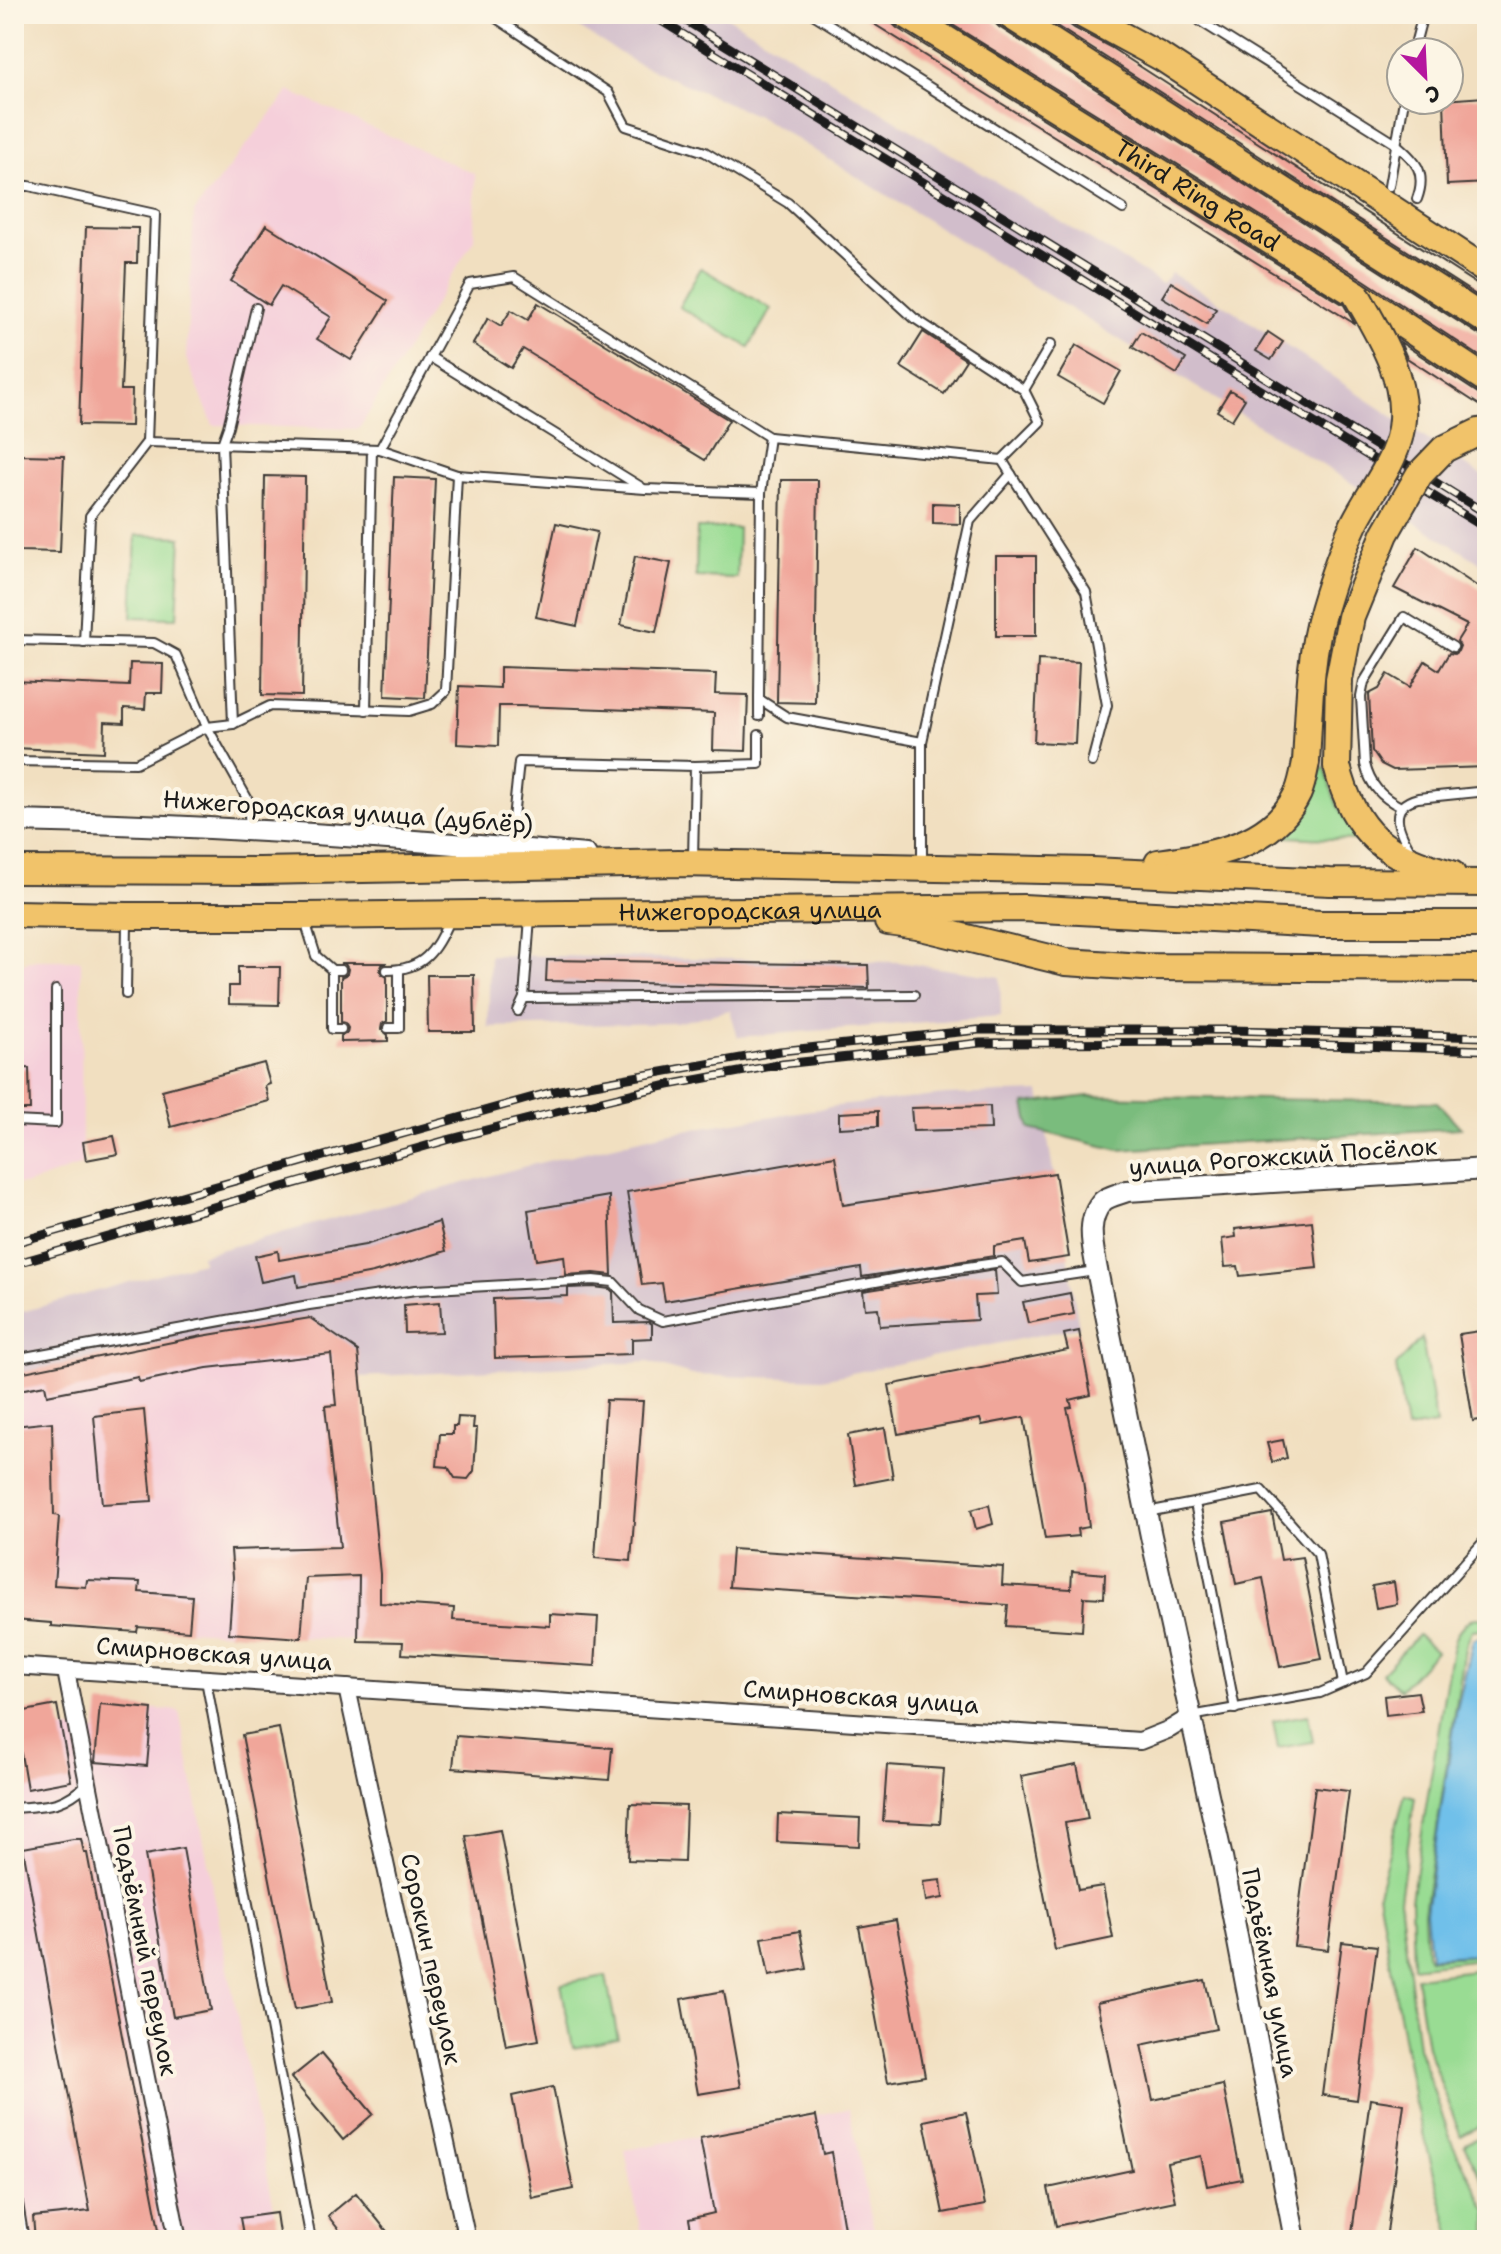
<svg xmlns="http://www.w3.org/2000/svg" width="1501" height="2254" font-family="'Shantell Sans',sans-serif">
<rect width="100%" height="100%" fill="#fcf5e5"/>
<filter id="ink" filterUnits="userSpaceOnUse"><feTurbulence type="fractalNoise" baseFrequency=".0125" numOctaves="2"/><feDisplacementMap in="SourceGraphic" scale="16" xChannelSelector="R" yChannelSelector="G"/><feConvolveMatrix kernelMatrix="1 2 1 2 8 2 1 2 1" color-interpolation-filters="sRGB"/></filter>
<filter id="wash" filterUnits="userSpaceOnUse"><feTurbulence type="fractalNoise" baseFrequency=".006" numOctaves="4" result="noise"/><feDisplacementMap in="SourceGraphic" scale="32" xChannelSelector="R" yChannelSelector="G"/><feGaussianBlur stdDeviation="1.8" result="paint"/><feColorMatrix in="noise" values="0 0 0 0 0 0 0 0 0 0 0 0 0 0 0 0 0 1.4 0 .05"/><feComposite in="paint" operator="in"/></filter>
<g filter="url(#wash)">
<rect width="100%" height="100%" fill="#f1dfc0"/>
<g fill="#f5cfda">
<path d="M289 91 475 174 474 239 359 429 213 425 186 358 194 212Z"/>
<path d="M31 960H81L82 1165 27 1184H14V969H19L21 964Z"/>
<path d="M309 1318 358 1351 380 1574 379 1642 138 1627 137 1632 51 1626V1623L14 1620V1374L202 1336Z"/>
<path d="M100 1704 179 1711 280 2240H14V1713L57 1705 62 1729 96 1731Z"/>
<path d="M849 2109 876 2240H642L625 2150Z"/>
</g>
<g fill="#d1bdcb">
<path d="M557 14H723L1162 284 1171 273 1223 304 1487 479V567L762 118 634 62Z"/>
<path d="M490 955 898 962 1000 977 1001 1016 738 1037 730 1010 676 1023 488 1027Z"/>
<path d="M1040 1092 1079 1327 822 1379 691 1375 648 1362 360 1377 357 1351 308 1318 202 1336 14 1374V1314L202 1262 201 1255 526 1166 666 1133 837 1106 946 1095Z"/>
</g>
<g fill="#99dc93" stroke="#5a7c58" stroke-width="2">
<path d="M701 268 771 309 749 347 679 307Z"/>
<path d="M697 528H738L737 578 696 577Z"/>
<path d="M136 535 181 537 177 618 132 617Z"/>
<path d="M1325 767C1332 796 1340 814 1357 837L1354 840 1287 837V832C1311 808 1308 794 1322 768Z"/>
<path d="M1422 1338 1436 1425 1406 1429 1396 1366Z"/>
<path d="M1474 1618 1487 1619V1633L1481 1629 1472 1630 1465 1648 1424 1912 1426 1953 1429 1959 1479 1955 1480 1959 1413 1967 1411 1900 1449 1664C1454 1643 1453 1628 1474 1618Z"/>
<path d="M1418 1635 1436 1651 1400 1690 1382 1673Z"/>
<path d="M1308 1715 1313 1742 1278 1748 1273 1721Z"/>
<path d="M1405 1794 1415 1797 1400 1899 1418 2047 1452 2143 1487 2211V2240H1452L1414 2100 1378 1893Z"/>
<path d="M1482 1969 1487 1981V2122L1461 2136 1427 2047 1416 1977Z"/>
<path d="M606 1976 618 2039 573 2048 561 1984Z"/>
<path d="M1487 2133V2143L1484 2146 1487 2152V2188L1464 2145Z"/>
</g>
<path fill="#7abc7d" stroke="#4b6c4c" stroke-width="2" d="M1088 1096 1437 1102 1461 1128 1119 1150 1030 1129 1025 1104Z"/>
<path fill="#6fc0ea" stroke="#466e83" stroke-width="2" d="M1479 1637 1485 1639 1487 1650V1972L1481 1955 1430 1957 1426 1912 1434 1854 1456 1713 1473 1640Z"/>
<g id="blocks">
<g fill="#f0a69a">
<path d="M858 14H889L891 22 897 28 1344 305 1355 324Z"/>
<path d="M935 14H992L994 22 999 27 1478 334 1487 337V361L1364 280Z"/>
<path d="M1038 14H1056L1074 28 1110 47 1487 291V302Z"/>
<path d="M1484 97 1487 183 1447 185 1444 100Z"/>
<path d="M266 225 388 301 351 360 317 339 331 317 281 286 269 305 231 281Z"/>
<path d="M86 227 138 228 137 263H126L121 390H132L131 426 79 425Z"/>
<path d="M1171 282 1216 309 1207 324 1162 297Z"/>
<path d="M538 303 729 420 705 460 523 349 511 368 473 344 488 318 501 326 511 310 528 320Z"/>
<path d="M923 332 966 360 944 394 901 367Z"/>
<path d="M1141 332 1186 359 1177 374 1132 347Z"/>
<path d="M1268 332 1283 342 1271 360 1256 351Z"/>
<path d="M1400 342 1478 393 1487 396V410L1407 358Z"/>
<path d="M1076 345 1121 371 1103 403 1058 377Z"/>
<path d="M1230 390 1245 399 1232 420 1217 411Z"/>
<path d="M22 455 64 456 60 552 19 551Z"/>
<path d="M265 476 305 477 302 696 262 695Z"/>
<path d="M394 477 435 479 425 698 385 696Z"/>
<path d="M781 480H818L815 703 777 702Z"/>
<path d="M933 503 960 504V524L933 523Z"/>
<path d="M556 523 597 532 577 626 536 617Z"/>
<path d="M1418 547 1487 593V767L1393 770 1381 764 1372 751 1369 694 1379 689 1388 674 1410 687 1425 661 1439 670 1449 653 1454 654 1458 651 1460 646 1457 641 1467 625 1394 588Z"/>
<path d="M635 556 671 563 656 632 621 625Z"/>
<rect x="996" y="556" width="40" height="80"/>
<path d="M1038 660 1079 662 1075 744 1034 742Z"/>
<path d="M130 663 163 664 162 693H146L145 709 124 708V723L105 722 104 752 14 748V681L129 686Z"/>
<path d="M500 667 716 674 715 694 748 695 746 751 713 750 714 713 520 706H499L498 746 457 744 459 686 500 688Z"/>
<path d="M547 960 868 965 869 988 546 981Z"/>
<path d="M340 963H387L382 965 380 970 382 974 387 977V1021L382 1024 381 1029 388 1035V1041L341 1042V1036L347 1033 348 1028 345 1023 341 1022V977L347 974 348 969 345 964Z"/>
<path d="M238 967H280L279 1005 229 1004V986H238Z"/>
<path d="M427 975H474L475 1032H428Z"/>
<path d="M264 1063 270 1084 265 1086 269 1101 171 1127 162 1090Z"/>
<path d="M29 1068 30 1110H14V1069Z"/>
<path d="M990 1106 991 1129 913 1131 911 1108Z"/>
<path d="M878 1111V1126L839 1128V1113Z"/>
<path d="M114 1136 118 1154 86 1160 83 1142Z"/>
<path d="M835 1156 843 1205 1055 1173 1069 1257 1029 1263 1025 1241 994 1246V1256L862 1277 861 1268 665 1301 662 1283 642 1285 627 1192Z"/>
<path d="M609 1196 612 1275 594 1273 566 1275 564 1256 536 1260 528 1210Z"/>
<path d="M1312 1221 1317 1268 1240 1276 1238 1266 1225 1267 1222 1239 1236 1237 1235 1229Z"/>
<path d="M439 1222 446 1251 373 1273 298 1287 296 1275 261 1282 255 1256 278 1251 279 1260 365 1245Z"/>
<path d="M995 1270 997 1295 975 1296 977 1320 880 1326 878 1308 865 1309 863 1291Z"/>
<path d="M594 1287 610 1289 613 1292 614 1323 649 1322 652 1324V1338L632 1339V1354L495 1358 493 1299 568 1296V1288Z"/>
<path d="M1070 1293 1074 1314 1028 1323 1023 1302Z"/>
<path d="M440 1302 442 1332 405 1333 404 1305Z"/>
<path d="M310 1318 358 1351 380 1574V1603L454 1608 453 1620 550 1626V1614L598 1617 595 1666 402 1654 403 1642 358 1641 359 1576 306 1578 301 1638 229 1633 233 1577 231 1550 340 1547 325 1406 336 1405 331 1354 207 1368 139 1382 138 1377 47 1395 45 1385 14 1391V1374L202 1336Z"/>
<path d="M1487 1330V1419L1473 1421 1459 1334Z"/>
<path d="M1079 1331 1091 1395 1070 1400 1072 1407 1067 1408 1083 1480 1089 1527 1077 1529 1078 1536 1045 1539 1024 1417 982 1425 980 1419 898 1434 889 1385 1068 1350 1064 1334Z"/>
<path d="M606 1400 643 1401 631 1561 595 1558Z"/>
<path d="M144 1410 152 1501 102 1504 94 1416Z"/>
<path d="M458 1417 474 1418 473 1428H477L474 1471 468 1479 455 1478 448 1467 437 1466 440 1434H453V1426H457Z"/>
<path d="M52 1422 54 1515 59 1516 54 1585 86 1587 87 1580 140 1582 139 1592 192 1596 189 1631 138 1627 137 1632 51 1626V1623L14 1620V1426Z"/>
<path d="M885 1428 893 1478 856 1485 848 1435Z"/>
<path d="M1283 1440 1287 1458 1272 1462 1267 1443Z"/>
<path d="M989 1505 993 1524 976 1529 971 1510Z"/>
<path d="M1272 1513 1281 1560 1302 1557 1322 1659 1280 1667 1263 1578 1236 1584 1224 1522Z"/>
<path d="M732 1549 1003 1567 1002 1585 1071 1589 1072 1571 1105 1574 1104 1598 1084 1597 1082 1631 1006 1626 1008 1605 729 1587Z"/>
<path d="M1394 1582 1397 1604 1376 1608 1372 1586Z"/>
<path d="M1418 1692 1422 1711 1386 1715 1384 1696Z"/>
<path d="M100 1704 152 1709 147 1766 95 1762Z"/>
<path d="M57 1705 71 1781 27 1789 14 1713Z"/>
<path d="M279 1728 332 2002 295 2009 242 1735Z"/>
<path d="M456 1736 612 1748 609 1780 453 1768Z"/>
<path d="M887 1765 944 1769 940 1824 883 1821Z"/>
<path d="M1077 1765 1088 1819 1065 1823 1078 1890 1103 1886 1113 1938 1055 1950 1021 1776Z"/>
<path d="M1315 1787 1349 1791 1328 1950 1294 1946Z"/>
<path d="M630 1804 686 1806 684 1862 628 1860Z"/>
<path d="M778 1814 860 1818 859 1846 777 1842Z"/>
<path d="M500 1830 539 2040 506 2046 466 1836Z"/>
<path d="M73 1839H81L84 1853H87L161 2240H35L33 2217 90 2211 23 1848Z"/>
<path d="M183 1848 211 2010 173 2017 145 1855Z"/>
<path d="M941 1880 943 1898 926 1901 923 1882Z"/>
<path d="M896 1920 925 2076 888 2082 859 1927Z"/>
<path d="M800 1931 807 1969 769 1976 762 1938Z"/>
<path d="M1342 1942 1377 1946 1357 2100 1322 2095Z"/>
<path d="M1205 1980 1216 2029 1141 2045 1153 2100 1223 2085 1242 2179 1207 2186 1201 2156 1167 2163 1175 2201 1056 2226 1048 2188 1132 2170 1097 2003Z"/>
<path d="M724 1991 741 2087 698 2094 681 1999Z"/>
<path d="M322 2053 373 2114 343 2140 291 2078Z"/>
<path d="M553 2087 573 2189 532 2198 512 2096Z"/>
<path d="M1370 2099 1404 2104 1386 2240H1351Z"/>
<path d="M966 2112 985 2205 943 2213 924 2121Z"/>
<path d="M816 2116 823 2154 831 2152 846 2240H693L689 2219 714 2213 700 2138Z"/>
<path d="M356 2193 394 2240H347L328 2216Z"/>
<path d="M276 2213 280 2240H244L240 2218Z"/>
</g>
</g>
</g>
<g filter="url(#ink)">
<use href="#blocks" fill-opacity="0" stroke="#3c3935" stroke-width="2"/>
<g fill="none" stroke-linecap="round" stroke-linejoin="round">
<defs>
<g id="service">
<path d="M813 14 1123 209"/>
<path d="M1200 14V21L1396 144C1416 161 1427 172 1417 199"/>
<path d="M1413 52 1423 14"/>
<path d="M14 186H29L155 214 147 442 380 449 457 475 645 489 761 493 769 437 1002 460 1040 422 1024 390 914 318 788 203 705 152 626 126 608 92 490 14"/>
<path d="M1389 186 1404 100"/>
<path d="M430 357 641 487"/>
<path d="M1024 390 1051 344"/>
<path d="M380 449 470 284 514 277 769 437"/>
<path d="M1002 460 1086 592 1107 705 1092 762"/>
<path d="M761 493 759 699 787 717 922 742"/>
<path d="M14 640 154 643 176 655 207 727 248 800 250 829"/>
<path d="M84 642 90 516 147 442"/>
<path d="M759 699V716"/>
<path d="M366 710 372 449"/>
<path d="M233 724 222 444 228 427 256 308"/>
<path d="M14 761 136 763 207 727 233 724 270 706 409 711 432 704 446 691 457 475"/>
<path d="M695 766 759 764V735"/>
<path d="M1401 807C1381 797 1370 785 1365 764L1361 697 1364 682 1404 617 1453 647"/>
<path d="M510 847 519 762 695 766 693 859"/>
<path d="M1410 850C1398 829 1387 806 1418 798L1487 791"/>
<path d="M922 862V742L970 521 1011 474"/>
<path d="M530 917 524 998 914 995"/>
<path d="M305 921 316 956 332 970H341"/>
<path d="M332 970V1029H341"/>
<path d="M387 970C423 970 436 951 449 920"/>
<path d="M126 994 127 921"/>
<path d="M518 1011 524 998"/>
<path d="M388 1028H399V970"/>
<path d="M14 1121 56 1123V990"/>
<path d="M14 1359 309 1305 416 1290 594 1280 613 1282 639 1310 663 1321 925 1273 1002 1262 1022 1282 1095 1271"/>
<path d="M1195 1503 1235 1709"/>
<path d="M1147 1512 1261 1490 1318 1554 1343 1683"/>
<path d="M206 1680 311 2240"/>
<path d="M1191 1716 1320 1693 1366 1673 1487 1538"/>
<path d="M14 1808C47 1805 61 1808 87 1784"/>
<path d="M14 2179 24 2240"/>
</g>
<g id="minor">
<path d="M14 1666 1140 1741 1170 1729 1191 1716"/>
<path d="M66 1671 178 2240"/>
<path d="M347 1688 467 2240"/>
</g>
<g id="tertiary">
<path d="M14 821C205 825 396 838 586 855"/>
<path d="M1295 2240 1222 1858 1151 1536 1097 1270C1093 1247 1085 1220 1103 1201 1109 1196 1120 1194 1127 1191L1487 1169"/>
</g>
<g id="primary">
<path id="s1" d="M905 14 1356 294 1487 380"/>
<path d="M1008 14 1487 321"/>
<path d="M1082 14 1161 57 1487 271"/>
<path d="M1337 766C1354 835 1386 857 1452 874"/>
<path d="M1158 863C1211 856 1273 846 1298 793 1302 784 1304 772 1306 762"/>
<path d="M14 870 259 871 678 863 1092 871 1330 882 1487 883"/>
<path id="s2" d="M14 914 127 916H303L1023 908 1321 924H1487"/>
<path d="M888 922 917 926 1066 962 1143 967 1487 969"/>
</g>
</defs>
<use href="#service" stroke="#3c3935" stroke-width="12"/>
<use href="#minor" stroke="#3c3935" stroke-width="20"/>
<use href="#tertiary" stroke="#3c3935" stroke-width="24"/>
<use href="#primary" stroke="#3c3935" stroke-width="30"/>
<use href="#service" stroke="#fff" stroke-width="8"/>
<use href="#minor" stroke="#fff" stroke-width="16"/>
<use href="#tertiary" stroke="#fff" stroke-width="20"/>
<use href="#primary" stroke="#f1c36a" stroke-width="26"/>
<defs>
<g id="rail">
<path d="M650 14 1487 529"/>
<path d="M675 14 1487 514"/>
<path d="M14 1243 555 1091 780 1051 978 1030H1231L1487 1037"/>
<path d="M14 1264 447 1140 564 1110 668 1085 783 1064 980 1043 1230 1042 1487 1050"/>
</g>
</defs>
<use href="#rail" stroke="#1c1c1c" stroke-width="9"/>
<use href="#rail" stroke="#fcf5e5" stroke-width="6" stroke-dasharray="18" stroke-linecap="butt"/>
<defs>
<g id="primary-bridge">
<path d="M1306 762C1309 715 1309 656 1323 610 1331 583 1342 550 1354 524 1371 489 1400 459 1402 419 1405 374 1377 331 1356 294"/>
<path d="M1337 766 1339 679 1351 617 1385 534 1419 475 1444 449 1479 432 1487 431"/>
</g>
</defs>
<use href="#primary-bridge" stroke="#3c3935" stroke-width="30" stroke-linecap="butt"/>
<use href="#primary-bridge" stroke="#f1c36a" stroke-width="26"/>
</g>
</g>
<g text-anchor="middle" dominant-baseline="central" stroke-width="8" stroke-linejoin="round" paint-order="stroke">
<g font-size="24" fill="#1c1c1c" stroke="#fcf5e5">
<text stroke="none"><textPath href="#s1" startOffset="344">Third Ring Road</textPath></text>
<text transform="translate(348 812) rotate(4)">Нижегородская улица (дублёр)</text>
<text stroke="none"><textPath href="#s2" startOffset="736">Нижегородская улица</textPath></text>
<text transform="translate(1283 1157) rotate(-4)">улица Рогожский Посёлок</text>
<text transform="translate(214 1654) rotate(4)">Смирновская улица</text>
<text transform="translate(861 1697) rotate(4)">Смирновская улица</text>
<text transform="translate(145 1951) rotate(79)">Подъёмный переулок</text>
<text transform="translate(431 1959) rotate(78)">Сорокин переулок</text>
<text transform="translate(1270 1973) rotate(79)">Подъёмная улица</text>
</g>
</g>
<rect width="1501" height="2254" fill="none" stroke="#fcf5e5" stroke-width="48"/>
<g transform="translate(1425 76) rotate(156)"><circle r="38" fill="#fcf5e5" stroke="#a29e95" stroke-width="2"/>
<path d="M0-6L14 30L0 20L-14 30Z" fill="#b5179e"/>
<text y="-12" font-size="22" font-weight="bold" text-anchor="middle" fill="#1c1c1c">С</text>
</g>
</svg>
